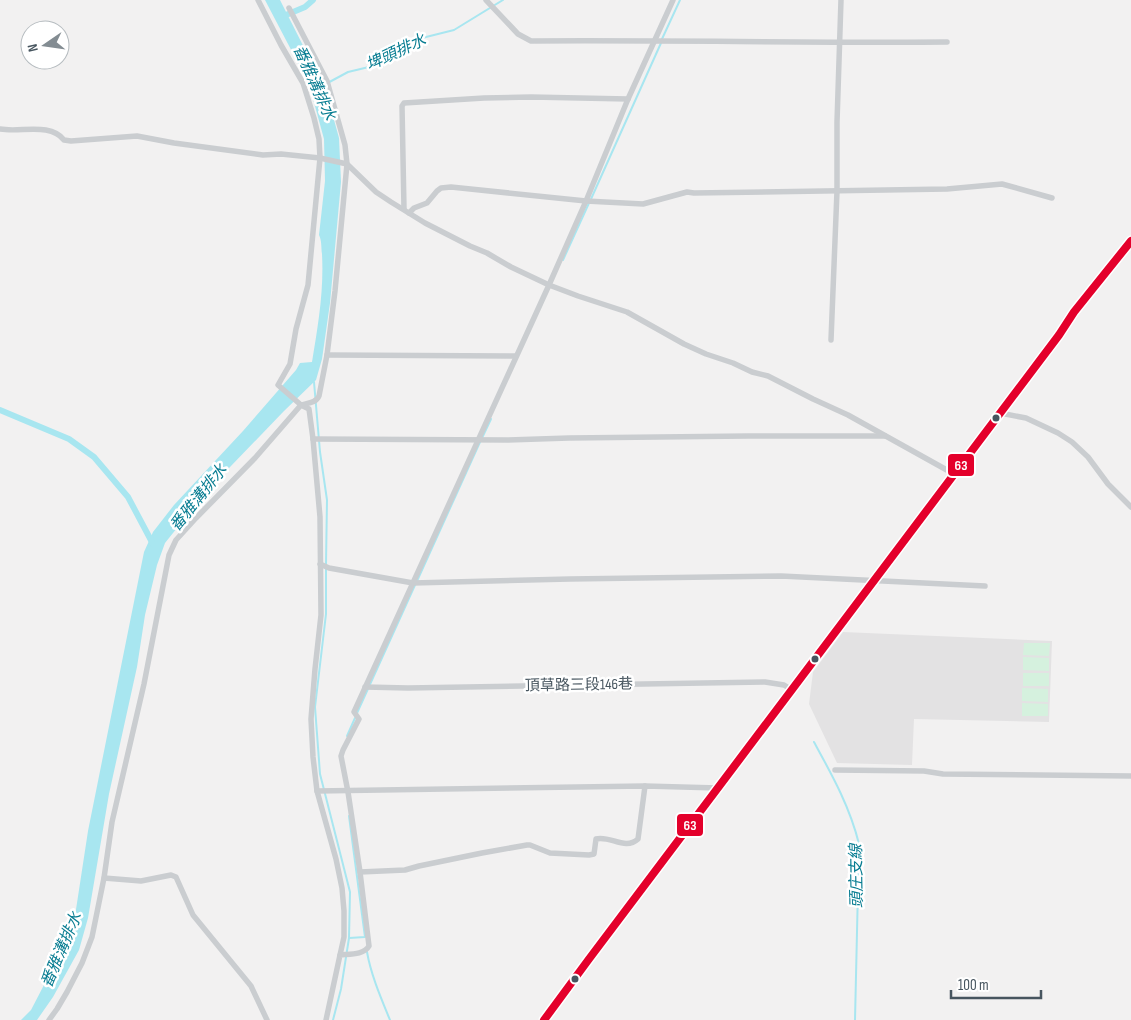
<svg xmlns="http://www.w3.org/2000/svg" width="1131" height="1020" font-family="'Sofia Sans Condensed','Noto Sans TC',sans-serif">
<rect width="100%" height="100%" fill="#f2f1f1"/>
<path fill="#e3e2e3" d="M843 632 1052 641 1049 722 914 719 912 765 837 763 809 704 813 672Z"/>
<g fill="#d5f1de">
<path d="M1024 643H1050L1049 656 1023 655Z"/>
<path d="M1023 657 1049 658V671L1023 670Z"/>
<rect x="1023" y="673" width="26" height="13"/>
<path d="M1022 688 1048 689V702L1022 701Z"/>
<path d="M1022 703 1048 704V716H1022Z"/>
</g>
<path fill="#a8e6f0" d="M265 0H280L326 91 339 138 341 182 330 303 322 359 316 380 284 411 205 493 165 543 157 565 145 615 137 667 109 794 88 918 79 950 53 997 37 1020H21L31 1010 58 958 75 916 88 831 144 552 153 532 174 505 243 431 296 370 300 363 312 362C318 326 324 291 322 254 321 248 322 241 319 235L325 181 324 139 309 84Z"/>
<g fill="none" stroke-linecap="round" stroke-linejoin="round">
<g stroke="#a8e6f0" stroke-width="2">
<path d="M662 39 680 0"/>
<path d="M322 86 348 72 373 66 422 38 454 30 503 0"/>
<path d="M591 199 661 43"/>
<path d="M563 260 589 203"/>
<path d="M314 382 320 452 327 500 326 564"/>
<path d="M482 438 491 419"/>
<path d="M326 569V614L315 707 320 774 350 892 349 938 341 989 333 1020"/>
<path d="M417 581 480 442"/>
<path d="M357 713 415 585"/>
<path d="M347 736 355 718"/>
<path d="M814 742C832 775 850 807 859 844L855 1020"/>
<path d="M349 816 365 937 349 938"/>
<path d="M367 952C371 975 381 998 390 1020"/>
</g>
<g stroke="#a8e6f0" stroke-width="6">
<path d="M286 15 305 7 313 0"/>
<path d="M0 410 69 439 94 457 128 497 153 544"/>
</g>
<g stroke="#cacdd0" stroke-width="5.5">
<path d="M258 0 281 45 303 83 314 118 319 139 320 158 308 285 296 329 290 364 278 385 301 405 309 409 313 439 320 517 321 615 315 669 311 719 313 757 317 791 336 859 342 888 344 911V937L340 955"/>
<path d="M486 0 518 34 531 41C669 40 808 43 947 42"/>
<path d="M0 129C20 133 50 122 64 140L71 141 137 136 174 143 263 155 281 154 320 158 347 164 376 192 391 202 425 223 470 246 487 253 511 267 549 285 578 296 627 312 684 344 706 354 733 363 752 372 768 376 813 399 848 415 954 474"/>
<path d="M404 209 402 106 404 103 484 98 531 97 628 99"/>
<path d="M409 213 414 208 427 203 437 191 441 188 451 187 586 201 643 204 687 192 694 193 947 189 1002 184 1052 198"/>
<path d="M831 340 837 191V122L841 0"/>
<path d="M327 355 516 356"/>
<path d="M1000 413 1026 418 1058 433 1072 442 1088 457 1108 484 1131 507"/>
<path d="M313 439 508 440 569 438 748 436H885"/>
<path d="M320 564 329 568 413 583 570 579 781 576 985 586"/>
<path d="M365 687 408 688 765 682 784 685 792 690"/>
<path d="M835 770 924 771 943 774 1131 776"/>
<path d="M317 791 645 786 718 788"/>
<path d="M360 872 405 870 419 866 482 853 527 845H530L550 853 589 855 594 854 596 839C610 835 625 851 638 839L645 786"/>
<path d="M104 878 141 881 171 875 176 877 193 915 251 986 267 1020"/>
<path d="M49 1020 57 1009 67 992 82 963 92 937 104 878 112 822 144 684 169 555 176 540 196 518 255 458 301 405C308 403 316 403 319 396L327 355 335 291 347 164 345 145 327 81 289 8"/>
<path d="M326 1020 340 955C350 954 364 955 369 946L360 872 348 792 341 756 343 750 359 719 354 712 549 285 586 201 628 99 673 0"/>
</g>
<path stroke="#cacdd0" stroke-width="7" d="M544 1020 589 959 1059 335 1074 312 1131 241"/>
<defs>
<path id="bus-1" d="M544 1020 589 959 1059 335 1074 312 1131 241"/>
</defs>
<use href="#bus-1" stroke="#fff" stroke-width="11"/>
<use href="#bus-1" stroke="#e4002b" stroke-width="8"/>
</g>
<g fill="#47555f" stroke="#fff" stroke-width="2">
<circle cx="996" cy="418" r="4.5"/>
<circle cx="815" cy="659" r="4.5"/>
<circle cx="575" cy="979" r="4.5"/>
</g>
<g text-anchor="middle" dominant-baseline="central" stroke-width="5" stroke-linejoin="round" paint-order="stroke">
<g font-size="15" fill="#47555f" stroke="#fff">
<text transform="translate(579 685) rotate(-1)">頂草路三段146巷</text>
</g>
<g font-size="16" font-style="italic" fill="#087d92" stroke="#fff">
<text transform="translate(396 53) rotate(-25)">埤頭排水</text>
<text transform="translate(314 83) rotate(66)">番雅溝排水</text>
<text transform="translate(199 498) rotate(-51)">番雅溝排水</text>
<text transform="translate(857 876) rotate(-91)">頭庄支線</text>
<text transform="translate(62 950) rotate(-67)">番雅溝排水</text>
</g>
</g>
<g stroke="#fff" stroke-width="2">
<rect x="947" y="453" width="28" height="24" rx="5" fill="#e4002b"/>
<rect x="676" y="813" width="28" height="24" rx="5" fill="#e4002b"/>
</g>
<g font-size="14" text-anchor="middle" font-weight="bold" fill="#fff">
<text x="961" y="470">63</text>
<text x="690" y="830">63</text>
</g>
<g transform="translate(45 45) rotate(257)"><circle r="24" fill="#ffffff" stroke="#b5bbbf"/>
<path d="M0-4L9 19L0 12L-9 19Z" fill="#838c92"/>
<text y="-8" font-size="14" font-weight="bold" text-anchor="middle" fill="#47555f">N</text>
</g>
<path d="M951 990v8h90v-8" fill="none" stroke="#47555f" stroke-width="2.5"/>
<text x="958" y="990" font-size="15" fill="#47555f" stroke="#ffffff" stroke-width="4" paint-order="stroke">100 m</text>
</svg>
